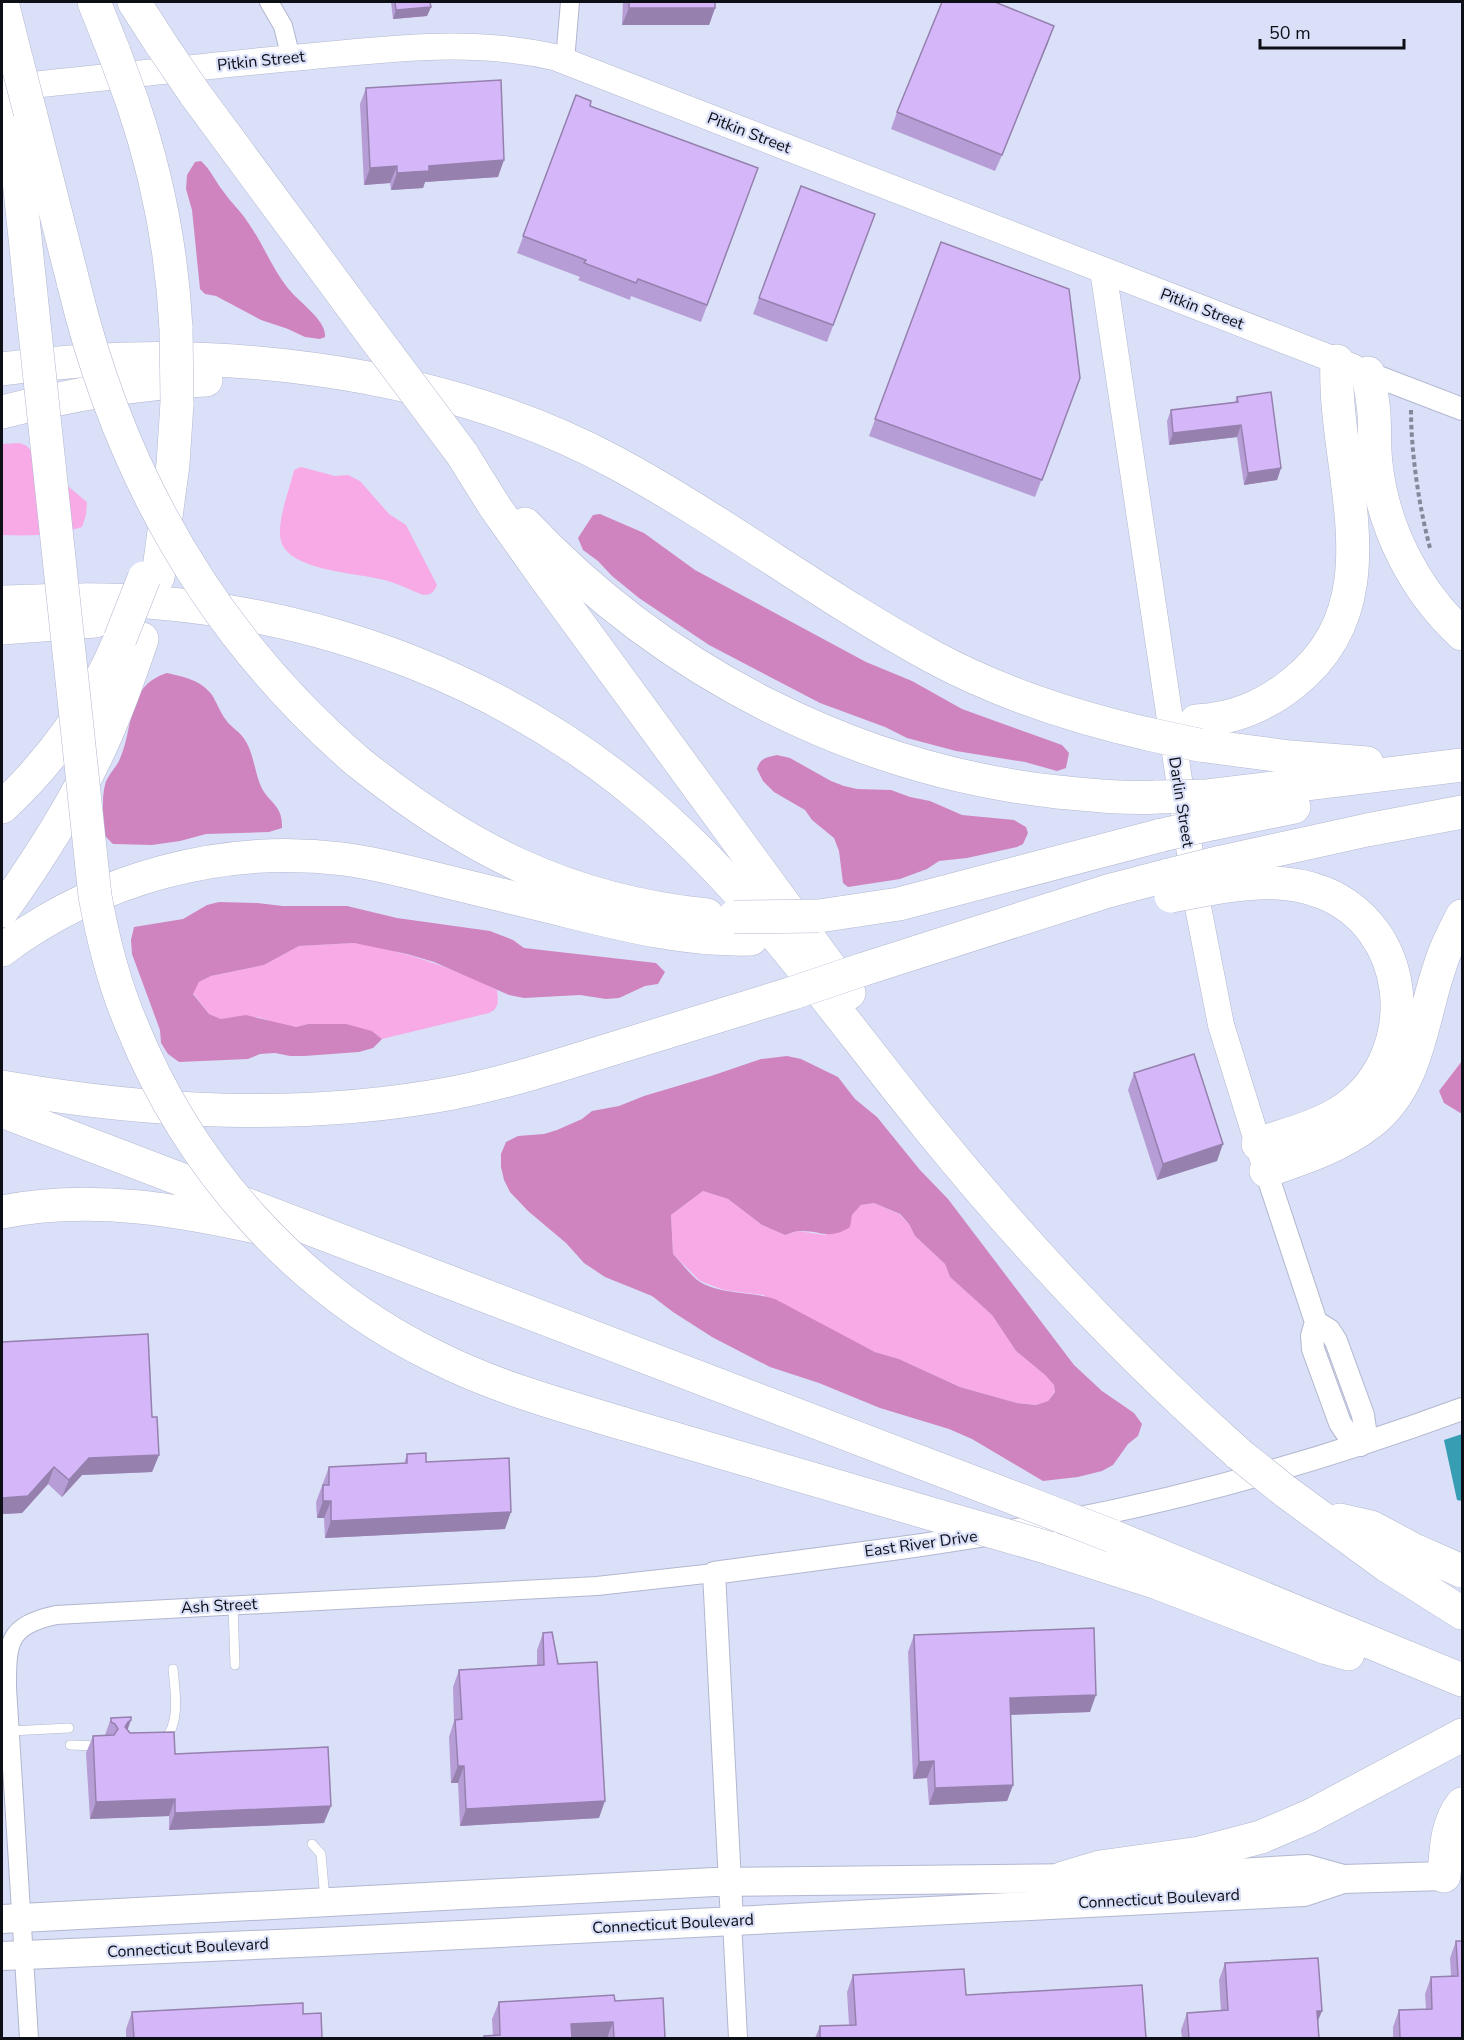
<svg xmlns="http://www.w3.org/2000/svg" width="1464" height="2040" font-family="'Nunito Sans',sans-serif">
<rect width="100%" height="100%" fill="#dae0f8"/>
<g fill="#f8aae6">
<path d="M20 443 27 446 45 467 87 502 86 515 82 527C55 536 30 536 2 535V444Z"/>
<path d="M301 467 335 476 348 475 360 481 389 514 406 525 437 585C434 592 431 595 423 595 410 590 397 583 384 580 359 573 289 571 281 541 276 522 290 489 294 470Z"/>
<path d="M354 943C404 951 452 967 497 990 498 1000 500 1008 489 1013L382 1039 372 1031 308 1024 296 1027 282 1025 258 1017 221 1019 209 1014 193 993 199 982 211 976 264 965 299 946Z"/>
<path d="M703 1191 728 1199 762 1225 785 1235 798 1231 825 1235 852 1215 861 1205 874 1203 899 1214 909 1224 915 1236 945 1264 950 1277 992 1315 1016 1351 1045 1375 1054 1385 1055 1391 1048 1401 1036 1405 1017 1403 960 1387 899 1359 875 1352 763 1295 724 1290 700 1281 673 1254 671 1215Z"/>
</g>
<g fill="#d084bf" fill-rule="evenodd">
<path d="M201 161C211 170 215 181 223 191 231 203 242 212 249 224 263 244 272 268 287 287 298 302 327 320 325 337L320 339 305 337 288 329 261 320 216 296 205 294 200 289 192 210 186 189 187 175 195 162Z"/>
<path d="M600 514 644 533 695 570 866 662 912 681 962 709 1062 745 1069 753 1066 768 1057 771 1025 762 956 751 907 738 885 727 820 703 709 645 639 598 612 576 598 561 583 550 578 538 593 515Z"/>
<path d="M167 673C184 677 201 680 212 695 217 703 220 712 226 720 230 726 237 730 242 736 253 749 254 769 260 784 267 803 283 803 282 828L269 832 206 834 180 841 152 845 113 844 104 835C104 819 101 800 105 785 107 776 115 769 119 761 135 728 125 686 167 673Z"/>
<path d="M777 755 790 758 831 781 844 786 857 789 891 790 910 797 930 801 962 815 1014 820 1026 827 1028 833 1023 844 1017 847 967 858 939 861 927 869 900 879 848 887 843 883 839 851 834 838 812 820 805 810 774 792 763 781 757 769C760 758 767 757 777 755Z"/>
<path d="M219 902 257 903 283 906H347L397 918 490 931 513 940 524 948 656 963 665 972 658 984 645 986 619 998 606 999 580 995 524 998 509 995 434 962 407 954 354 943 299 946 264 965 211 976 199 982 193 994 209 1014 221 1019 246 1015 296 1027 308 1024H346L372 1031 382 1039 373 1048 359 1052 304 1056H290L275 1053 260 1054 248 1059 179 1062 168 1054 161 1043 160 1030 132 954 131 940 134 927 183 919 207 905Z"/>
<path d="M787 1056 801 1059 838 1077 855 1099 877 1117 920 1170 948 1199 1074 1365 1102 1391 1134 1413 1142 1424 1138 1436 1128 1444 1113 1465 1102 1471 1078 1477 1043 1481 972 1439 949 1429 880 1408 819 1383 770 1367 712 1337 673 1312 652 1296 605 1277 584 1263 566 1243 528 1211 510 1192 504 1180 501 1167V1154L506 1142 518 1136 544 1134 557 1130 582 1119 592 1111 619 1106 644 1096 711 1076 761 1059ZM703 1191 728 1199 762 1225 785 1235C789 1234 795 1231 799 1231 821 1230 828 1241 850 1227L852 1215 861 1205 874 1203 900 1214 909 1224 915 1236 945 1264 950 1277 992 1315 1016 1351 1045 1375 1054 1385 1055 1392 1048 1401 1036 1405 1017 1403 960 1387 899 1359 875 1352 775 1299C751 1291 722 1295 700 1282 690 1275 681 1262 673 1254L671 1215Z"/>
<path d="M1462 1061V1114L1444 1103 1439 1091Z"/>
</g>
<path fill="#379db3" d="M1462 1434V1501L1457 1500 1444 1440Z"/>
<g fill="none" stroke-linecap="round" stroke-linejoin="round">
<defs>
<g id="service">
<path d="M233 1605 235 1665"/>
<path d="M10 1731 69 1728"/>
<path d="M164 1741C181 1722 175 1692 173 1669"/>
<path d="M70 1745 99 1746"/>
<path d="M312 1844 321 1854 325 1900"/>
</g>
<g id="minor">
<path d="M269 2 283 26 291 58"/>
<path d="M565 61 570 2"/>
<path d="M732 1921 738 2038"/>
<path d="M29 2038 7 1688C7 1643 7 1626 56 1615L597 1586 714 1573"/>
</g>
<g id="tertiary">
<path d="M1368 373 1462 409"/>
<path d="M1266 1171 1316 1322 1312 1336 1313 1349 1340 1423 1348 1435 1360 1445"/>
<path d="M1316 1322 1329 1330 1336 1341 1363 1415 1365 1429 1360 1445"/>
<path d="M732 1921 714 1573C829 1557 946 1544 1060 1522 1197 1496 1331 1457 1462 1409"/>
</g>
<g id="secondary">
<path d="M2 88C106 78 210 65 314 56 394 48 474 39 554 57L1353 367"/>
<path d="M1103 270 1198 907 1221 1025 1263 1160"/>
</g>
<g id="primary">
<path d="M2 1919 714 1882 1165 1877 1307 1869 1343 1879 1444 1876"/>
<path d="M2 1956 322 1942 1304 1892 1343 1879"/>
</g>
<g id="motorway">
<path d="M2 2 17 62"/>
<path d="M94 2 114 52"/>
<path d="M134 2 163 47"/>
<path d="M195 94 364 323"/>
<path d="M132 101C157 174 172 251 176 328"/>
<path d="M30 112 74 285"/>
<path d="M12 113 31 295"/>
<path d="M2 369C202 342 436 366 616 463 725 522 824 598 933 657 1000 693 1074 717 1148 734"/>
<path d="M1368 373C1370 386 1373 400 1374 414 1375 431 1374 448 1376 464 1383 528 1415 591 1462 634"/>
<path d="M2 412C69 395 136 383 206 380"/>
<path d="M462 454 495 507 544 576 849 993"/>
<path d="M525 524C665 672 855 770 1058 792 1090 795 1124 799 1157 797"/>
<path d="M158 577 173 464 177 403"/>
<path d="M2 602C54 600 107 598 160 603 333 618 503 683 637 794 752 889 835 1013 928 1127 1023 1244 1126 1354 1239 1454"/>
<path d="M2 628 95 621"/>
<path d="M1196 721C1233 719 1263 707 1292 684 1398 602 1332 471 1337 361"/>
<path d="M1199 745 1290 757 1367 763"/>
<path d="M357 761C465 848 567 901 707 915"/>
<path d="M1207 796 1462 765"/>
<path d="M2 807C52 761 94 702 120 639"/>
<path d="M1211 824 1294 807"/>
<path d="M1217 863 1367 830 1462 812"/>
<path d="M1220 887C1256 882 1289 879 1324 893 1409 928 1421 1044 1354 1102 1327 1125 1290 1133 1258 1144"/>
<path d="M2 911C39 859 74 805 101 746 117 711 130 675 142 639"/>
<path d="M819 916 899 904 1162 835"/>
<path d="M2 950C98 878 223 844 343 859 375 863 405 871 436 879 476 889 515 898 555 908 620 924 684 941 751 939"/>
<path d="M861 970 1108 891 1169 875"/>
<path d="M2 1087C152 1113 302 1121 453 1093 508 1082 561 1065 615 1048 674 1030 733 1011 793 993"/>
<path d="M2 1111 1022 1501"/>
<path d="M1266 1171C1303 1158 1339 1147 1370 1123 1419 1085 1421 1020 1440 966 1445 948 1454 932 1462 916"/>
<path d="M2 1212C92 1194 181 1210 270 1230"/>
<path d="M621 1423 942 1517"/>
<path d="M1285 1491 1386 1565 1462 1613"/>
<path d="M1340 1520 1371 1527 1416 1551 1462 1571"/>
<path d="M1112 1536 1462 1680"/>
<path d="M1049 1548 1155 1582 1327 1648 1348 1654"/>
<path d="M1444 1876C1446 1851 1446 1824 1462 1804"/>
<path d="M1063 1878 1100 1867 1200 1853 1261 1837 1310 1816 1462 1735"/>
</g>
</defs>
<use href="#service" stroke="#b2b7cf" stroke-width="10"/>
<use href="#minor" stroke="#b2b7cf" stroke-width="20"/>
<use href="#tertiary" stroke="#b2b7cf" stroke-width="24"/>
<use href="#secondary" stroke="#b2b7cf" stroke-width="27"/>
<use href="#primary" stroke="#b2b7cf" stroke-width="30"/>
<use href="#motorway" stroke="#b2b7cf" stroke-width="34"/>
<path stroke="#84899a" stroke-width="4" stroke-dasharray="4.5 3" stroke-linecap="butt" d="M1411 410C1411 452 1419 507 1430 548"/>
<use href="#service" stroke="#fff" stroke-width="9"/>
<use href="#minor" stroke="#fff" stroke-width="18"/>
<use href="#tertiary" stroke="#fff" stroke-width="22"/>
<use href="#secondary" stroke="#fff" stroke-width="26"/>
<use href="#primary" stroke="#fff" stroke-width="28"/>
<use href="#motorway" stroke="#fff" stroke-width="33"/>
<defs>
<g id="motorway-bridge">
<path d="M163 47 195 94"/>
<path d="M114 52 132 101"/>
<path d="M17 62 30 112"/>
<path d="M74 285C119 472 210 634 357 761"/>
<path d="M31 295 95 896C103 940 114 984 132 1026 189 1167 297 1289 434 1356 493 1386 557 1404 621 1423"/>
<path d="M364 323 462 454"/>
<path d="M176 328 177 403"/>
<path d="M120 639 144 578"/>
<path d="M1148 734 1199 745"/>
<path d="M1157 797 1207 796"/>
<path d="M1162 835 1211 824"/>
<path d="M1169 875 1217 863"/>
<path d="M1171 896 1220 887"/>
<path d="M734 917 819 916"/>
<path d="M793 993 861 970"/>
<path d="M1239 1454 1285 1491"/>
<path d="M1022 1501 1112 1536"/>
<path d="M942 1517 1049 1548"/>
</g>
</defs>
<use href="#motorway-bridge" stroke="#b2b7cf" stroke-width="34" stroke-linecap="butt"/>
<use href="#motorway-bridge" stroke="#fff" stroke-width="33"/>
</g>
<g fill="#b79dd6">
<path d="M391 2H430L431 7 427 16 393 19Z"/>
<path d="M623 2H715V8L709 25H622Z"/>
<path d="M1048 43 995 171 891 129 897 112Z"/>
<path d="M366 88 498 177 425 182 423 188 391 190 390 183 364 185 360 104Z"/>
<path d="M576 95 590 106 758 168 701 322 631 296 630 300 578 280 580 277 517 253Z"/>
<path d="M801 186 875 214 827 342 753 314Z"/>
<path d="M941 242 1080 378 1035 497 869 436Z"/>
<path d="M1237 397 1281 468 1277 480 1244 485 1237 437 1169 445 1167 421 1171 410 1235 402Z"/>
<path d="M1134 1073 1217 1161 1157 1180 1128 1090Z"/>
<path d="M2 1342 152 1417 159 1455 152 1472 82 1475 62 1497 48 1484 22 1513 2 1514Z"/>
<path d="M407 1454 426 1462 505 1529 325 1538 324 1518H317L316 1502 329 1467 404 1464Z"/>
<path d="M543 1633 558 1664 599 1818 460 1826 458 1783H451L449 1737 454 1721 453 1687 459 1670 537 1665V1650Z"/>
<path d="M914 1635 1090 1712 1010 1715 1013 1785 1007 1801 929 1805 927 1778 913 1779 908 1652Z"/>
<path d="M111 1718 128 1730 130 1733 324 1823 169 1830V1816L90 1819 86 1753 93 1736 105 1735Z"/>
<path d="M1456 1941 1462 2038H1393V2027L1399 2010 1426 2009 1425 1994 1431 1977 1451 1976 1450 1958Z"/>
<path d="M1225 1963 1318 2022 1319 2038H1182L1181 2030 1187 2013 1221 2011 1219 1980Z"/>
<path d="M853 1975 966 1995 1146 2038H815L820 2026 849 2025 847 1992Z"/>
<path d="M615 2001 665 2038H483L484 2036H493L492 2019 499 2002Z"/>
<path d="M132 2012 303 2014 322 2038H126V2029Z"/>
</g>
<g fill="#9580ae">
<path d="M431 7 427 16 393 19 396 10Z"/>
<path d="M629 8H715L709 25H622Z"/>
<path d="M1054 26 1048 43 995 171 1002 155Z"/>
<path d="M504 160 498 177 425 182 423 188 391 190 397 173 429 166Z"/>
<path d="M397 166 390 183 364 185 370 168Z"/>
<path d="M1241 425 1237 437 1169 445 1173 433Z"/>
<path d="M1281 468 1277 480 1244 485 1248 473Z"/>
<path d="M1223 1144 1217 1161 1157 1180 1163 1164Z"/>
<path d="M159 1455 152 1472 82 1475 62 1497 69 1480 89 1458Z"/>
<path d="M54 1467 48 1484 22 1513 2 1514V1498Z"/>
<path d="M323 1501H331L324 1518H317Z"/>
<path d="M511 1512 505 1529 325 1538 331 1521Z"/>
<path d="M1096 1695 1090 1712 1004 1715 1010 1698Z"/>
<path d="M131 1720 125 1737V1727L128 1722Z"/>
<path d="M934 1761 927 1778 913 1779 919 1762Z"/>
<path d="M458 1766H464L458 1783H451Z"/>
<path d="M1013 1785 1007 1801 929 1805 935 1788Z"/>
<path d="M175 1799 169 1816 90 1819 96 1802Z"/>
<path d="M605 1801 599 1818 460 1826 466 1809Z"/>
<path d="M331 1806 324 1823 169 1830 175 1813Z"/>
<path d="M1317 2011H1322L1315 2028Z"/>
<path d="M613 2022 607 2038H566L571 2024Z"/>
</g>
<g fill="#d5b7f9" stroke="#9580ae" stroke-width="1.5">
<path d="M395 2H430L431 7 396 10Z"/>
<rect x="629" y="2" width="86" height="6"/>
<path d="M942 2H995L1054 26 1002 155 897 112Z"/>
<path d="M501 80 504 160 429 166V171L397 173V166L370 168 366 88Z"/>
<path d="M576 95 591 101 590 106 758 168 707 305 638 279 636 283 584 263 586 260 523 236Z"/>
<path d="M801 186 875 214 833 325 759 298Z"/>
<path d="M941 242 1069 289 1080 378 1042 480 875 419Z"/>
<path d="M1271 392 1281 468 1248 473 1241 425 1173 433 1171 410 1238 402 1237 397Z"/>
<path d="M1194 1054 1223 1144 1163 1164 1134 1073Z"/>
<path d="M148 1334 152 1417H157L159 1455 89 1458 69 1480 54 1467 28 1496 2 1498V1342Z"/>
<path d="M426 1453V1462L509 1458 511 1512 331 1521V1501H323V1485H329V1467L407 1463V1454Z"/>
<path d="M1094 1628 1096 1695 1010 1698 1013 1785 935 1788 934 1761 919 1762 914 1635Z"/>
<path d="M552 1632 558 1664 597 1662 605 1801 466 1809 464 1766H458L455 1720 462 1719 459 1670 544 1665 543 1633Z"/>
<path d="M131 1717V1720L128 1722 125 1727 130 1733 174 1732 175 1754 328 1747 331 1806 175 1813V1799L96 1802 93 1736 114 1735 118 1729 115 1724 111 1722V1718Z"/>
<path d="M1456 1941H1462V2038H1400L1399 2010 1432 2009 1431 1977 1458 1976Z"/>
<path d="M1318 1958 1322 2011H1317L1319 2038H1189L1187 2013 1228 2010 1225 1963Z"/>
<path d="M964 1969 966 1995 1142 1985 1146 2038H820V2026L856 2025 853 1975Z"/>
<path d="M614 1995 615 2001 663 1998 665 2038H614L613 2022 571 2024 572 2038H484V2036L500 2035 499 2002Z"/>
<path d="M303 2003V2014L321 2013 322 2038H134L132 2012Z"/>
</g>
<g text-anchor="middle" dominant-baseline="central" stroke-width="4.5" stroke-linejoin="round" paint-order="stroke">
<g font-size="16" fill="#0d0f17" stroke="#dae0f8">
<text transform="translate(261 61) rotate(-6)">Pitkin Street</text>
<text transform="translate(749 133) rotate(21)">Pitkin Street</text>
<text transform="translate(1202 309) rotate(21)">Pitkin Street</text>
<text transform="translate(1181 802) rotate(81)">Darlin Street</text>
<text transform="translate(921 1544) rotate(-8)">East River Drive</text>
<text transform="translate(219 1606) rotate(-3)">Ash Street</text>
<text transform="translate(1159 1899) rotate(-3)">Connecticut Boulevard</text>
<text transform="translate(673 1924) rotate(-3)">Connecticut Boulevard</text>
<text transform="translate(188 1948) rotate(-3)">Connecticut Boulevard</text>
</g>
</g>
<rect width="1464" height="2040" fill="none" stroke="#0d0f17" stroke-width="6"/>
<path d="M1260 39v9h144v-9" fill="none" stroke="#0d0f17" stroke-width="3"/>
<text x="1269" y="39" font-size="18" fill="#0d0f17" stroke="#dae0f8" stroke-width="4.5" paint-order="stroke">50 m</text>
</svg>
